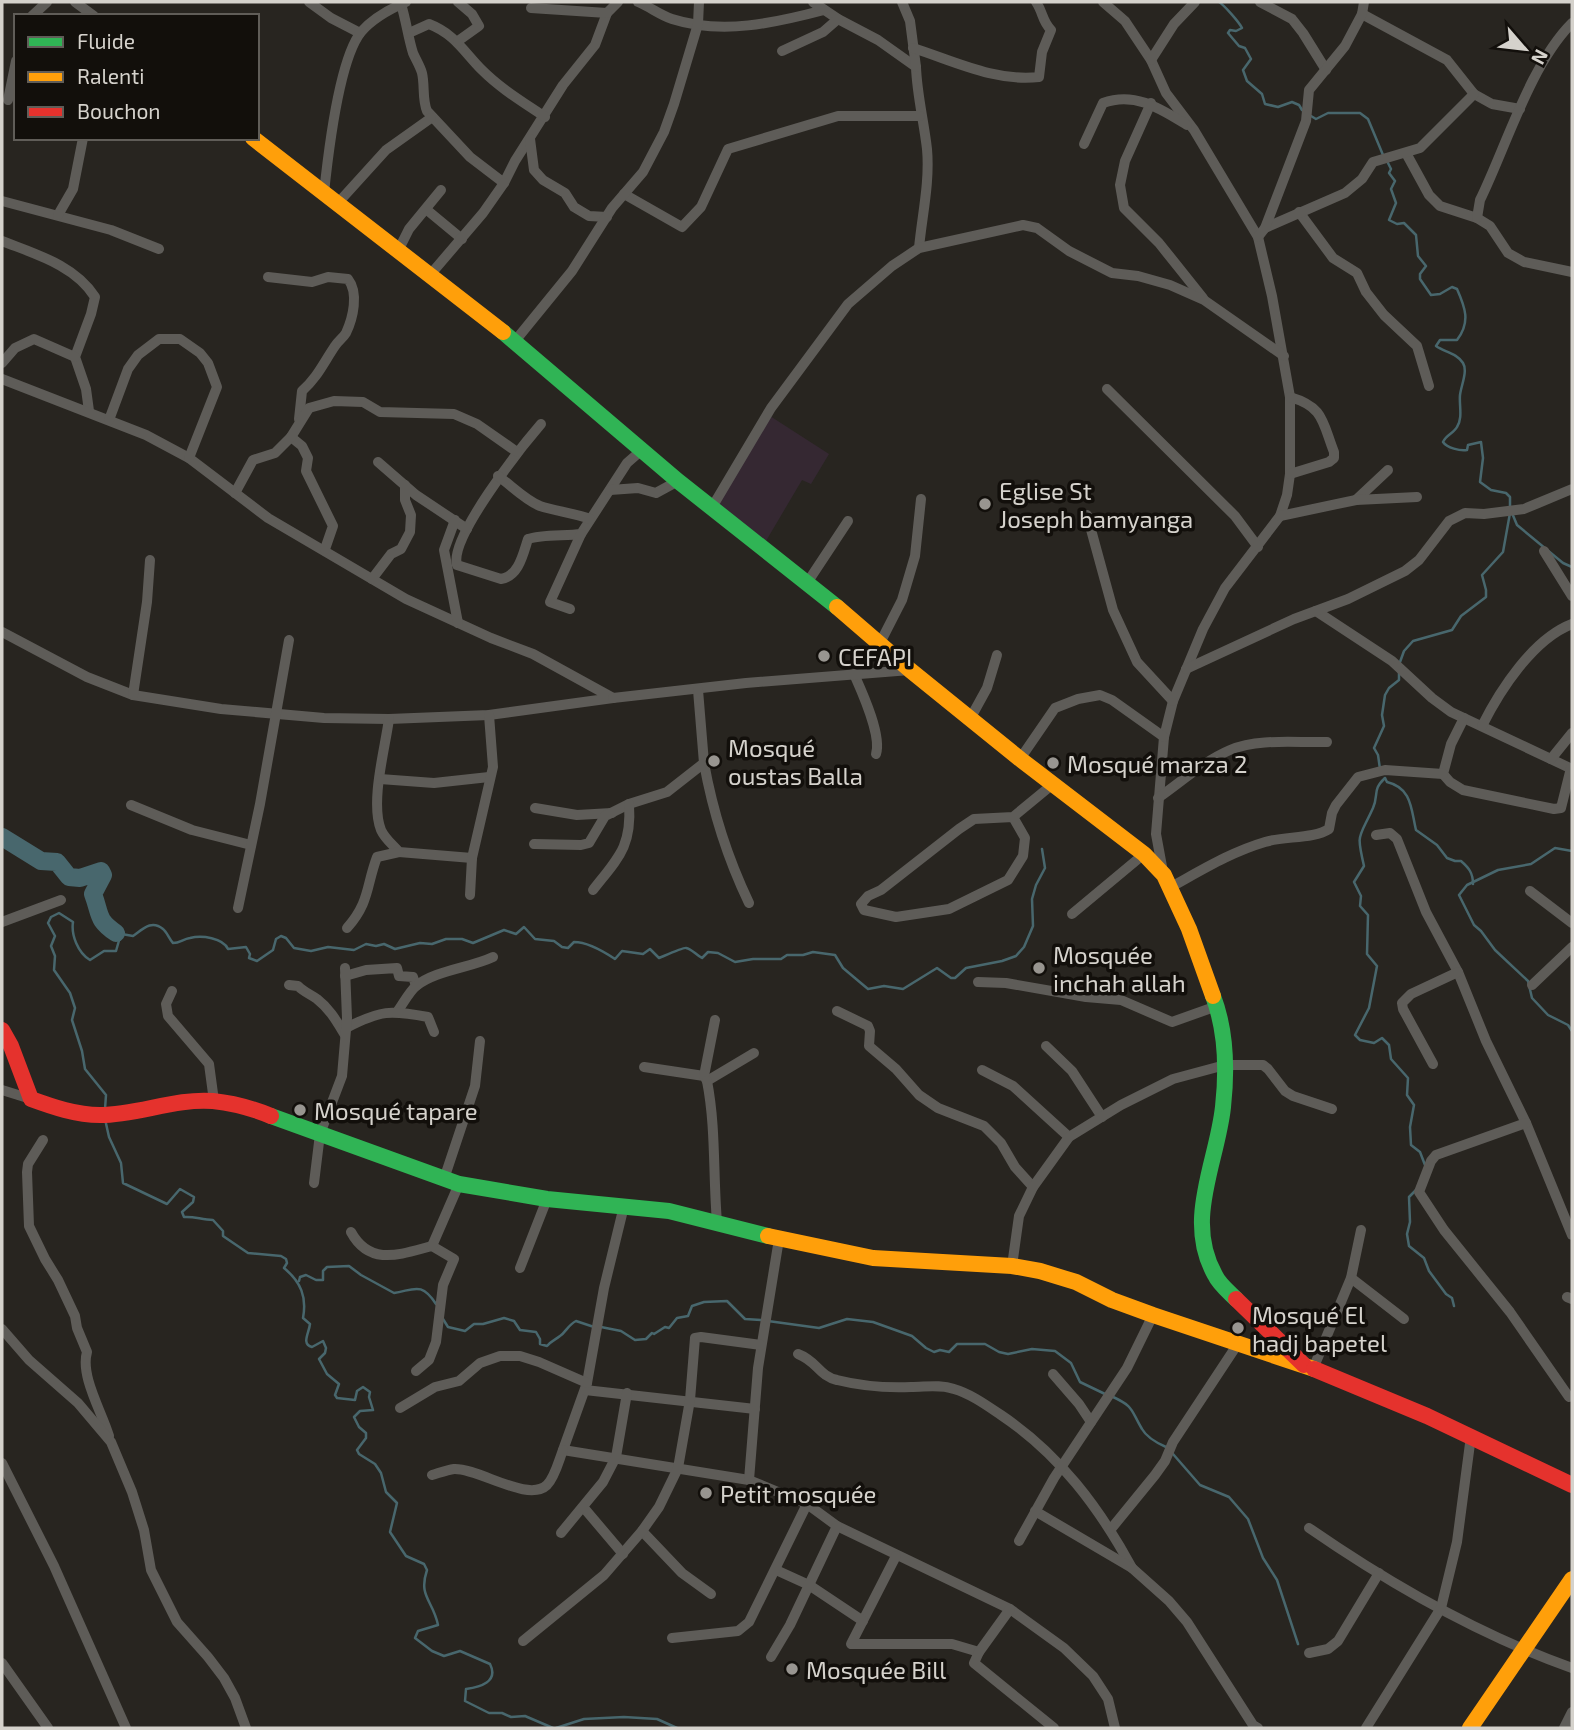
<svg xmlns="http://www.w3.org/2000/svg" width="1574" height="1730" font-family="'Exo 2',sans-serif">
<rect width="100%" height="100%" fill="#282520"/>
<path fill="#352832" d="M770 416 829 454 811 484 802 480 766 541 715 507Z"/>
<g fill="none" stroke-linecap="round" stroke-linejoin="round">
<g stroke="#48676d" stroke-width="2.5">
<path d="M1219 2C1224 5 1239 22 1242 28L1236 31 1230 30 1228 33 1239 46 1245 48 1251 59 1243 70 1247 81 1262 94 1265 104 1278 107 1292 102 1299 105 1302 110"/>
<path d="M1311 116 1316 119 1328 113H1360L1368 119 1383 155"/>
<path d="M1387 161 1391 169 1389 173 1395 181 1391 189 1396 203 1389 220 1397 224 1404 223 1416 235 1418 256 1426 266 1420 274V279L1431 295 1440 294 1452 287 1457 289C1465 307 1471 322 1457 340H1440L1436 346C1444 352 1457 353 1463 363 1468 371 1461 386 1460 395 1459 405 1463 418 1457 427 1454 433 1446 435 1443 442 1447 448 1460 451 1467 450L1468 445 1481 442 1483 458 1480 482 1491 490 1506 493 1510 497V507"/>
<path d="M1512 513 1517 525 1563 563 1572 567"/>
<path d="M1400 662 1404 651 1413 641 1452 630 1461 616 1486 597V590L1482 575 1503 552 1510 513"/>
<path d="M1380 769 1378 755 1374 748 1384 726 1382 715 1385 695 1389 688 1399 680V672"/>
<path d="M1385 778C1372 790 1379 794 1373 808 1359 839 1356 832 1364 866L1354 882 1361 896 1360 906 1368 915 1367 954 1377 966 1369 1008 1355 1035 1360 1040 1374 1043 1382 1038 1389 1045 1391 1059 1408 1078 1407 1095 1414 1105 1410 1127 1411 1145 1420 1152 1425 1165"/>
<path d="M1385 778 1387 782C1412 788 1411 809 1416 830L1437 845 1447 858 1455 861H1461C1469 868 1473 873 1473 884"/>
<path d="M1572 851 1555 848 1531 864 1498 870 1467 885 1459 895 1474 925 1481 931 1495 950 1528 981 1532 998 1548 1015 1568 1025 1572 1031"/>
<path d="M105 1109 106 1095 85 1069 82 1051 72 1020 75 1008 70 993 54 970 55 956 51 946 55 936 48 923 51 917 59 913 73 922C71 935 78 953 90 960L104 951H116L120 937 116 933 133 936C142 930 151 919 163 929 167 932 169 939 173 943 180 943 183 939 190 938 202 935 223 938 228 949L246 947 250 954 249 958 257 961 273 950 276 939 281 936 286 938 294 948 311 951 328 947 354 950 366 944 376 946 384 944 395 949 420 943 432 944 446 939H462L473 943 504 930 516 934 524 927 535 939 554 941 562 947 568 948 574 942C588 942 603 951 615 959L622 951 643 954 650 949 659 958C664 956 684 947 686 948 692 949 696 955 702 958L708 952 718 953 735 962 753 959H781L787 955H803L813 952 835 955 843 968 868 989 884 986 903 989 937 968 951 978H955L966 968 1002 961 1016 956 1024 947 1033 926 1032 899 1036 885 1045 868 1042 849"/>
<path d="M105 1119 109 1137 121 1163 123 1183 167 1204 180 1189 194 1197 193 1202 182 1212 184 1217C194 1216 202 1220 213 1220L223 1231V1236L248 1253 281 1256 286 1259 287 1263 284 1268C301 1282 307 1297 303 1318L310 1324C309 1333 301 1344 312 1347L323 1341 326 1348 325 1353 319 1359 327 1374 339 1384 335 1395 337 1398 355 1400 357 1391 363 1387 370 1392 369 1397 373 1410 360 1411 354 1417 359 1427 366 1433V1438L357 1450 359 1454 375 1464 381 1473 386 1492 397 1503 390 1532 406 1556 424 1564 427 1570C418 1597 433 1600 438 1625L418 1631 415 1638 432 1651 444 1656 460 1651 490 1664C499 1682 480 1687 466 1689L465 1701 489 1713H502L511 1717 525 1716 553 1728"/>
<path d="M1416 1190 1409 1197 1410 1222 1407 1234 1409 1246 1424 1258 1429 1271 1446 1294 1452 1298 1454 1306"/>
<path d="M299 1281 300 1277 306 1275 316 1280H323V1271L327 1267 349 1266 361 1275 394 1293C414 1290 421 1281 436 1304"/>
<path d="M443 1319 448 1327 465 1331 474 1324H483L504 1318 514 1321 520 1330 536 1332 540 1339V1344L547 1346C551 1341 555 1340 560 1336 566 1332 568 1325 576 1321L594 1327"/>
<path d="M768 1321 819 1328 847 1319 873 1322 912 1336 926 1348 934 1352 940 1350 949 1352 957 1344H985L999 1352 1008 1354 1032 1349 1055 1351 1071 1363 1080 1382 1105 1394"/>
<path d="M601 1327 621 1331 635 1340 646 1339 652 1333 654 1334 665 1327 669 1328 677 1318 688 1316 692 1306 704 1302 727 1301 745 1319 761 1320"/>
<path d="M1111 1396C1135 1407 1130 1409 1142 1429 1147 1438 1157 1443 1166 1447"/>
<path d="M1173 1454 1200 1485 1229 1497 1248 1519 1263 1558 1277 1580 1298 1644"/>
<path d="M556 1728 584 1719 624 1717 657 1719 677 1728"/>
</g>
<path stroke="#48676d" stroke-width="18" d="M2 837 41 861 57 862 69 877 80 878 101 871 103 875 93 894C101 915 96 919 116 933"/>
<g stroke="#5e5c58" stroke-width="10">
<path d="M75 2 94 16"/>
<path d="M309 2 331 18 360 33"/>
<path d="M638 2C650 7 660 15 672 19 722 35 775 23 824 10"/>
<path d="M813 2 838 19 878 40 916 67C917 95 924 122 927 149 930 182 922 216 919 248"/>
<path d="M902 2 910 21 916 67"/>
<path d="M1103 2 1125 21 1151 60 1166 93 1194 130 1258 237 1272 296 1290 397V474L1287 495 1280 516 1225 588 1203 629 1173 701 1164 737 1156 834 1163 872"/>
<path d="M1260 2 1292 19 1303 33 1326 70"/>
<path d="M401 4C406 20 408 37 413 53 416 60 420 66 422 73 425 86 422 99 427 111L470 157 504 183 515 161 563 85 595 45 607 13 618 2"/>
<path d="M531 8 607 13"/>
<path d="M1362 14 1447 60 1474 94 1492 104 1520 109"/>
<path d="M32 16 47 2"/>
<path d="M409 33 429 24C455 34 464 52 482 70 501 89 523 102 545 117"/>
<path d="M458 41 479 26 472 14 458 2"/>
<path d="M913 48C954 61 995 82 1039 77L1042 52 1051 30C1042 21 1043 12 1036 2"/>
<path d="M782 51 823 32 838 19"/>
<path d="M1151 60 1174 24 1195 2"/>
<path d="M8 100 16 61"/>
<path d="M1151 103 1125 161 1120 185 1124 208 1159 243 1203 298"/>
<path d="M530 139 534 170 543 180 565 193 574 207 589 216 607 217"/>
<path d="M1084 144 1103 103C1135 91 1161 109 1187 125"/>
<path d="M1406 153 1429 195 1440 206 1477 218 1490 226 1508 253 1524 262 1572 272"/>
<path d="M324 193C328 155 339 60 361 32 373 18 390 9 406 2"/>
<path d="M624 194 682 227 701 207 728 149 838 116H920"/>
<path d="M2 201 111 230 159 249"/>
<path d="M337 204 386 150 431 118"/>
<path d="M427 210 462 239"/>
<path d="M1299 212 1333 258 1357 273 1366 292 1384 315 1417 346 1429 386"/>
<path d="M58 215 73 189 83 138"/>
<path d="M1477 218 1480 200C1506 147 1530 65 1572 23"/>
<path d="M1265 228 1345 193 1362 179 1373 162 1420 148 1474 94"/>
<path d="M1258 237 1265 228 1306 121 1309 90 1345 46 1362 14 1364 2"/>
<path d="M2 241C35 254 75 265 95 297L91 314 75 357 86 389 89 411"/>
<path d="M398 251 409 229 441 190"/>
<path d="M430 275 483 213 504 183"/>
<path d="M268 277 312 282 328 277 348 279C359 293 353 318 346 333 343 338 338 341 335 346 324 362 317 378 302 391L299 419"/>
<path d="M515 341 572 271 612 208 643 172 664 132 674 104 698 24 699 2"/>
<path d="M2 363 15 348 34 339 75 357"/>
<path d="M2 379 146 435 189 458 268 518 406 599 491 638 533 654 613 698 489 715 389 719 324 718 221 709 133 695 87 677 2 632"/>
<path d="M1107 389 1235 516 1258 547"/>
<path d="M109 420 128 369 138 355 159 339H180L200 353 208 363 217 387 189 458"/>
<path d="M541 424C522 446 449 538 457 565L501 579C519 576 523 554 528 539 541 534 565 536 581 534L627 463 643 449"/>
<path d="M291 437 302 446 308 458 306 471 333 526 325 549"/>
<path d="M378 462 416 495 467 529"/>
<path d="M1290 474 1329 462 1334 458V452C1322 421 1324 407 1290 397"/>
<path d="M498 476C512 486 525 500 540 506 555 511 574 513 590 519"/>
<path d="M610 490 638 488 656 493 678 481"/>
<path d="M235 493 253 460 275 453 291 437 309 408 334 401 363 402 380 412 454 414 477 424 517 452"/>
<path d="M1356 500 1388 470"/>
<path d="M711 509 771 408 848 304 892 266 919 248 1023 225 1037 228 1069 251 1112 273 1138 276 1170 285 1204 300 1284 356"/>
<path d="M1087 515 1113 610 1137 662 1173 701"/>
<path d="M1280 516 1356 500 1417 497"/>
<path d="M455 520 444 550 458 623"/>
<path d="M1544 551 1572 596"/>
<path d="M372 579 391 554 401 549 410 532 411 515 405 500V485"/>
<path d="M807 583 848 521"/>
<path d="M570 609 550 602 581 534"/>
<path d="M1316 611 1392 661 1432 698 1451 712 1572 769"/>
<path d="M880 643 902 600 915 556 921 499"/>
<path d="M1186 669 1294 619 1348 599 1405 571 1419 560 1449 521 1465 513 1484 514 1524 509 1572 489"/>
<path d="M854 674C862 692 882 735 876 754"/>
<path d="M133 695 147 602 150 560"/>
<path d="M613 698 746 683 910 670"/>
<path d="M1464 718 1451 744 1443 774 1450 782 1463 790 1554 809 1561 808 1571 768"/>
<path d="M389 719C385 749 370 802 381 830 385 839 393 845 399 852L472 858"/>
<path d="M970 719 987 688 997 655"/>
<path d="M1482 726C1500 690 1533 639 1572 624"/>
<path d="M1020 759 1055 708 1078 699 1100 695 1112 700 1164 737"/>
<path d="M1551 759 1572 733"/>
<path d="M704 763C713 813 727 857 749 903"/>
<path d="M380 779 434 783 489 777"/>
<path d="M1158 798C1181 782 1204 761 1230 750 1259 738 1296 743 1327 742"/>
<path d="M131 805 192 830 251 845"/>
<path d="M535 808 577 815 612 813"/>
<path d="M1013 817 1025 838 1023 856 1008 880 949 909 896 917 864 910 861 904 868 896 881 890 959 829 974 819 1013 817 1053 784"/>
<path d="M1376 835 1390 833 1397 839 1426 912 1458 972 1486 1041 1526 1123 1572 1235"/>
<path d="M534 844 581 845 589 843 605 816 629 804 667 792 704 763 698 690"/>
<path d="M1171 887C1202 870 1231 852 1265 842 1284 836 1314 839 1329 829L1332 813 1336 805 1358 777 1385 770 1443 774"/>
<path d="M593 890C618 858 632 847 629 804"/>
<path d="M1530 891 1572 923"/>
<path d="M470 895 472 858 493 767 489 715"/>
<path d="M238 908 260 804 289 640"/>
<path d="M1072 914 1144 854"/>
<path d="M2 922 61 900"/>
<path d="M347 928C370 902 366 886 377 857L399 852"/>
<path d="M345 976 366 970 397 968 399 976 413 977 416 986"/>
<path d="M978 982 1006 983 1086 997 1121 1000 1172 1022 1217 1006"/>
<path d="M289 985 298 986C304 992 310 994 317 999 330 1009 337 1022 345 1035"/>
<path d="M1532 985 1572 947"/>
<path d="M172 991 166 1004 168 1016 209 1064 214 1101"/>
<path d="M837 1011 868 1026 870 1031 869 1046 896 1069 919 1095 938 1108 984 1126 1001 1143 1015 1167 1033 1187"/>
<path d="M397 1012C403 1004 409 992 416 986 436 970 470 968 493 957"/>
<path d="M346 1028C381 1010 390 1010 428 1017L434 1032"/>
<path d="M1046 1046 1072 1071 1102 1117"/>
<path d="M1433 1064 1403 1009 1402 1003 1411 994 1458 972"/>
<path d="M644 1067 704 1076 707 1081 754 1053"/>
<path d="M982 1070 1013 1086 1069 1137"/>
<path d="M704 1076 715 1020"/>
<path d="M707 1081C716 1127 713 1175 717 1222"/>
<path d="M2 1090 31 1099"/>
<path d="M1526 1123 1436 1155 1431 1161 1419 1192 1444 1230 1510 1312 1569 1397"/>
<path d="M43 1140 28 1164 27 1172 29 1226 45 1259 58 1280 75 1316 77 1328 87 1352C80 1376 102 1412 109 1436"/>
<path d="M444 1179 475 1086 480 1041"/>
<path d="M314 1183 320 1134 342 1076 347 1018 345 968"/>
<path d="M624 1206 604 1288 587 1383 563 1450 749 1480 807 1504 837 1526 1010 1609 1064 1648 1093 1676 1108 1699 1115 1728"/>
<path d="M351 1232C370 1267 401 1254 432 1246L454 1259 443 1285 436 1342 429 1360 416 1371"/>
<path d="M432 1246 459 1184"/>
<path d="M1012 1266 1019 1216 1033 1187 1069 1137 1121 1105 1173 1079 1225 1065H1263L1268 1069 1285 1091 1293 1096 1332 1109"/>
<path d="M520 1268 547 1199"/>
<path d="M1351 1278 1404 1319"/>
<path d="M1567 1297 1572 1299"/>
<path d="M2 1329 29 1360 78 1403 111 1442 132 1492 144 1530 151 1570 177 1622 208 1657 224 1678 235 1698 246 1728"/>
<path d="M798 1354C817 1361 819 1376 837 1380 861 1386 887 1388 911 1387 926 1387 940 1384 954 1389 971 1394 986 1405 1001 1415 1059 1454 1099 1507 1132 1568"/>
<path d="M1313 1369 1351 1278 1361 1230"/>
<path d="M1053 1374 1079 1404 1091 1422"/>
<path d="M585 1390 755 1409"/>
<path d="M400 1408 435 1387 459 1381 480 1363 500 1356H520L539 1362 587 1383"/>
<path d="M2 1463 54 1566 126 1728"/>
<path d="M432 1475C439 1473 447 1470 454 1469 479 1468 528 1503 547 1485 555 1477 559 1460 563 1450"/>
<path d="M749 1480 758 1368 779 1239"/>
<path d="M584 1508 623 1554"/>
<path d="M1035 1511 1132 1568 1169 1601 1187 1622 1253 1725 1258 1728"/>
<path d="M1309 1528C1390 1584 1479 1635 1572 1668"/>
<path d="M1111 1529 1155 1475 1165 1461 1173 1442 1239 1342"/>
<path d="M642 1531 682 1573 711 1594"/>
<path d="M561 1533 603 1482 616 1457 627 1393"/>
<path d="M1019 1541 1054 1478 1127 1368 1153 1315"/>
<path d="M896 1556 851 1644H952L979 1652"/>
<path d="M776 1570 809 1585 863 1621"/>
<path d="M1010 1609 979 1652 974 1663 1054 1728"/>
<path d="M672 1638 738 1631 749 1622 807 1504"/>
<path d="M523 1641 604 1575 642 1531 659 1507 678 1468 690 1400 695 1338 701 1337 761 1345"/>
<path d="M1309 1653 1328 1649 1338 1641 1379 1573"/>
<path d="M771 1657 790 1625 837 1526"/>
<path d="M2 1663 48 1728"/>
<path d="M1366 1728 1441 1608 1457 1542 1471 1436"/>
<path d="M1564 1728 1572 1712"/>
</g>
<g stroke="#30b455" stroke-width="16">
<path d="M503 332 678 481 837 607"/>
<path d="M1213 996C1226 1030 1227 1071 1223 1107 1217 1163 1184 1220 1215 1275 1219 1284 1229 1292 1236 1299"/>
<path d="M271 1116 459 1184 547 1199 669 1211 768 1236"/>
</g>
<g stroke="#ff9f0a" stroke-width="16">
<path d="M253 138 503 332"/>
<path d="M837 607 910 670 1020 759 1144 854 1164 875 1189 929 1213 996"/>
<path d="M768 1236 873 1258 1012 1266 1040 1271 1076 1282 1112 1300 1153 1315 1314 1369"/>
<path d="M1470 1728 1572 1579"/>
</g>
<g stroke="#e5322d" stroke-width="16">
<path d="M2 1030 11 1046 31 1099C53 1107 76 1115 100 1115 138 1115 175 1098 213 1101 232 1103 254 1109 271 1116"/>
<path d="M1236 1299 1304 1365"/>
<path d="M1314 1369 1427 1416 1572 1485"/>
</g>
</g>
<g fill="#989590" stroke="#120f0b" stroke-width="2.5">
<circle cx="985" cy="504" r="7"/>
<circle cx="824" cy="656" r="7"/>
<circle cx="714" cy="761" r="7"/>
<circle cx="1053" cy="763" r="7"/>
<circle cx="1039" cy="968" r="7"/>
<circle cx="300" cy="1110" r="7"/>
<circle cx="1238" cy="1328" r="7"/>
<circle cx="706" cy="1493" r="7"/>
<circle cx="792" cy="1669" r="7"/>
</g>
<g text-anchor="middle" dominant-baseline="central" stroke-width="7" stroke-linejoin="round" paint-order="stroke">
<g font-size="24" fill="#d5d2cc" stroke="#120f0b" text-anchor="start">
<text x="999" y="490">Eglise St<tspan x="999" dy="28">Joseph bamyanga</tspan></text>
<text x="838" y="656">CEFAPI</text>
<text x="728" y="747">Mosqué<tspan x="728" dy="28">oustas Balla</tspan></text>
<text x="1067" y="763">Mosqué marza 2</text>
<text x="1053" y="954">Mosquée<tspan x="1053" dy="28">inchah allah</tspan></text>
<text x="314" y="1110">Mosqué tapare</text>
<text x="1252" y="1314">Mosqué El<tspan x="1252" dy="28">hadj bapetel</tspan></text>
<text x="720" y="1493">Petit mosquée</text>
<text x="806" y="1669">Mosquée Bill</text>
</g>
</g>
<rect width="1574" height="1730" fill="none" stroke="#d5d2cc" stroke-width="7"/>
<rect x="14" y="14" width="245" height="126" fill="#120f0b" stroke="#605d58" stroke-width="2"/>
<rect x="28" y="37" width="35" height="10" fill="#30b455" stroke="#605d58" stroke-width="2"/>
<text x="77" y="49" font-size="21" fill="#d5d2cc">Fluide</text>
<rect x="28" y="72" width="35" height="10" fill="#ff9f0a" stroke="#605d58" stroke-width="2"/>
<text x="77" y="84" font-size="21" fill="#d5d2cc">Ralenti</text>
<rect x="28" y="107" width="35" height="10" fill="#e5322d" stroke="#605d58" stroke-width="2"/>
<text x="77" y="119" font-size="21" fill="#d5d2cc">Bouchon</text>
<g transform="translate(1525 49) rotate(118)" stroke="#120f0b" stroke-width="5" paint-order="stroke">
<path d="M0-5L12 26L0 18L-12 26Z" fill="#d5d2cc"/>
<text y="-10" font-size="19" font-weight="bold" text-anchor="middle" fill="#d5d2cc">N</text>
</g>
</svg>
